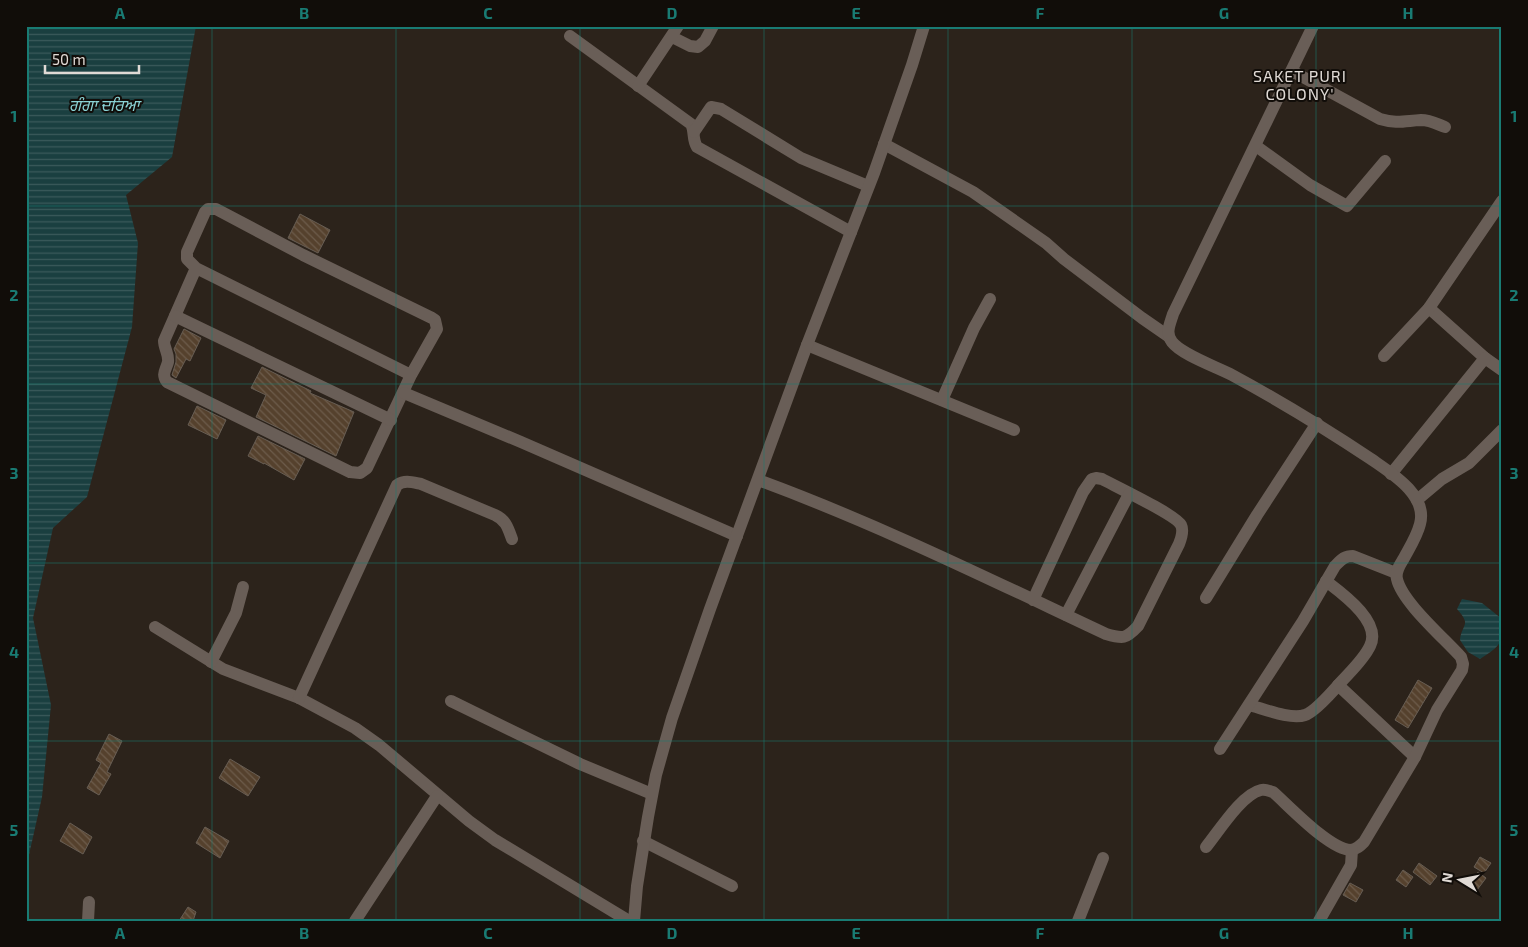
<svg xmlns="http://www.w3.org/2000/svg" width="1528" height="947" font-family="'Exo 2','Noto Sans Gurmukhi',sans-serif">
<defs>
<pattern id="water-rules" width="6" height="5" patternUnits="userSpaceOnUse" patternTransform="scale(1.25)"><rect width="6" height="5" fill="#1a3f40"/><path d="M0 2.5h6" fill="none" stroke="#3b5a5b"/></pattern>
<pattern id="building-back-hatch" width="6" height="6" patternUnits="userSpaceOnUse" patternTransform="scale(1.25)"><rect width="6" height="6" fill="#55412d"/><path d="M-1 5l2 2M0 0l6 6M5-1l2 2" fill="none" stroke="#6d5c4b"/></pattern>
</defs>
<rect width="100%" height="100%" fill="#2c231b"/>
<g fill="url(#water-rules)">
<path d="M26 26H196L172 157 126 195 138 243 132 327 87 497 53 528 33 618 51 705 42 797 26 868Z"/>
<path d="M1462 599 1482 603 1502 619C1502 644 1502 645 1480 659L1468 652 1460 640C1462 623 1472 626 1457 609Z"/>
</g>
<g fill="url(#building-back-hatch)" stroke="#675d53">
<path d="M300 214 330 230 318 253 288 238Z"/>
<path d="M184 329 201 338 190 361 186 359 176 378 172 375 176 362V354L174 349Z"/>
<path d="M262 367 311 391 310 393 354 412 336 456 256 417 266 395 251 388Z"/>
<path d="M197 406 226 420 217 439 188 425Z"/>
<path d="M258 436 305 459 294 480 264 463V464L248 456Z"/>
<path d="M1418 680 1432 688 1408 728 1395 720Z"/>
<path d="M109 734 122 741 107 772 111 774 99 795 87 788 101 763 96 760Z"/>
<path d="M230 759 260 777 248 796 219 778Z"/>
<path d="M70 823 92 837 83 854 60 841Z"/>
<path d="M205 827 229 841 220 858 196 843Z"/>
<path d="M1480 857 1491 863 1484 873 1474 867Z"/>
<path d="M1419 863 1437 876 1430 885 1413 872Z"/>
<path d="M1403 870 1413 877 1406 887 1396 880Z"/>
<path d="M1478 872 1486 878 1477 890 1469 885Z"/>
<path d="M1350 883 1363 890 1356 902 1343 895Z"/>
<path d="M188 907 196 912 193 921H179Z"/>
</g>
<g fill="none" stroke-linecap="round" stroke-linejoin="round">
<g stroke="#695e57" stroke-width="12">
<path d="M570 36 691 124C695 131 692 139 697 147L851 232"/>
<path d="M672 37 690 46 698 47 705 41 713 26"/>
<path d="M1292 71 1380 119C1397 124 1404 121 1421 120 1430 120 1437 124 1445 127"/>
<path d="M638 86 678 26"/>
<path d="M694 132 711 107 721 109 801 158 868 186"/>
<path d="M884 144 973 192 1046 243 1064 259 1142 318 1168 336"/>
<path d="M1256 146 1310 185 1347 206 1385 161"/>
<path d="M196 268 187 259V252L205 212 208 209H216L303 255 432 318 435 320 437 329 411 375 367 468 360 473 350 472 167 382C161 374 166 370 168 362 169 354 164 348 164 341L196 268 411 375"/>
<path d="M1429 308 1485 358 1502 370"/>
<path d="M175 316 391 420"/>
<path d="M807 345 1014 430"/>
<path d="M1384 356 1429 308 1502 201"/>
<path d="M404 393 521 442 737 536"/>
<path d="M942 400 974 328 990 299"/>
<path d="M1391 474 1485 358"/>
<path d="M758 480C878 524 991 580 1106 634 1123 639 1126 639 1138 626L1179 544C1181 539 1184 531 1181 525 1176 515 1115 486 1102 479L1096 478 1092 479 1083 492 1033 600"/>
<path d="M1417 500 1442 479 1469 463 1502 430"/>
<path d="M1206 598 1257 515 1317 423"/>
<path d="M1066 615 1129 494"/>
<path d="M155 627 223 669 299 698 355 728 379 745 469 821 495 840 629 921"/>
<path d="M211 662 236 613 243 587"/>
<path d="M1338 685 1415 757"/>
<path d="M299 698 397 485C405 480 411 482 421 484L495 515C506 520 508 528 512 539"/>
<path d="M451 701 580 764 652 794"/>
<path d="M1249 705C1264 709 1291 720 1305 715 1315 712 1334 690 1341 682 1351 671 1364 659 1370 646 1382 622 1343 594 1326 581"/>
<path d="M1220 749 1303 621 1335 566C1341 560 1344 556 1353 556L1396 573"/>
<path d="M643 841 732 886"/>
<path d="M1206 847C1219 831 1242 794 1261 790 1266 789 1269 791 1273 792 1289 806 1330 850 1351 850 1357 849 1360 846 1364 842L1415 757 1437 710 1462 670 1463 664 1461 657C1444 638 1402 602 1397 579 1395 571 1400 565 1404 558 1410 547 1417 536 1420 524 1428 495 1391 473 1371 459 1326 429 1280 401 1232 375 1217 367 1182 355 1172 342 1165 333 1170 324 1173 314L1313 26"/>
<path d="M88 921 89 902"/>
<path d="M355 921 437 796"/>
<path d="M634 921 637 886 648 817 656 775 672 718 710 609 807 345 874 173 912 65 924 26"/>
<path d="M1078 921 1103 858"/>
<path d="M1319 921 1351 865 1352 850"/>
</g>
</g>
<path fill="none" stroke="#197b73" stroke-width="1" stroke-opacity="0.55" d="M212 26V921M396 26V921M580 26V921M764 26V921M948 26V921M1132 26V921M1316 26V921M26 206H1502M26 384H1502M26 563H1502M26 741H1502"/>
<g text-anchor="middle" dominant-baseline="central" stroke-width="4" stroke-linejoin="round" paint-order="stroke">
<g font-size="16" letter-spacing="1" fill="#e0dad5" stroke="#110d09">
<text x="1300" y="75">SAKET PURI<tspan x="1300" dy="18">COLONY'</tspan></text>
</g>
<g font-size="16" font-style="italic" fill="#8bd3d5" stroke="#110d09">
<text x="104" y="104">ਗੰਗਾ ਦਰਿਆ</text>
</g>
</g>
<rect width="1528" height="947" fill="none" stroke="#110d09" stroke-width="55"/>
<g transform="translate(1460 880) rotate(280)" stroke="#110d09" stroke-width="4" paint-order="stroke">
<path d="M0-4L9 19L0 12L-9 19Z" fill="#e0dad5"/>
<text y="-8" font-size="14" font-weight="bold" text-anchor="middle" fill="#e0dad5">N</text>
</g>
<path d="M45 65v8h94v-8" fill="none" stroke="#e0dad5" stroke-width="2.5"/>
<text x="52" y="65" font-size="15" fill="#e0dad5" stroke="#110d09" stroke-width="4" paint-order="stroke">50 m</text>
<rect x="28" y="28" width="1472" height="892" fill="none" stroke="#197b73" stroke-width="2"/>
<g font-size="16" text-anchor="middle" font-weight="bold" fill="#197b73">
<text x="120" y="19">A</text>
<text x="304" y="19">B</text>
<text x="488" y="19">C</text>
<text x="672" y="19">D</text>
<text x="856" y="19">E</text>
<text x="1040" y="19">F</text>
<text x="1224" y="19">G</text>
<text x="1408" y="19">H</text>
<text x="14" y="122">1</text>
<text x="1514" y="122">1</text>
<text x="14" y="301">2</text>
<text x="1514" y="301">2</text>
<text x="14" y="479">3</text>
<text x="1514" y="479">3</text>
<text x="14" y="658">4</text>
<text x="1514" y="658">4</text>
<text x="14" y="836">5</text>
<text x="1514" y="836">5</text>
<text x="120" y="939">A</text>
<text x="304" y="939">B</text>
<text x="488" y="939">C</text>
<text x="672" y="939">D</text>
<text x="856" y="939">E</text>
<text x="1040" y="939">F</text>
<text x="1224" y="939">G</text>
<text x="1408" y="939">H</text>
</g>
</svg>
